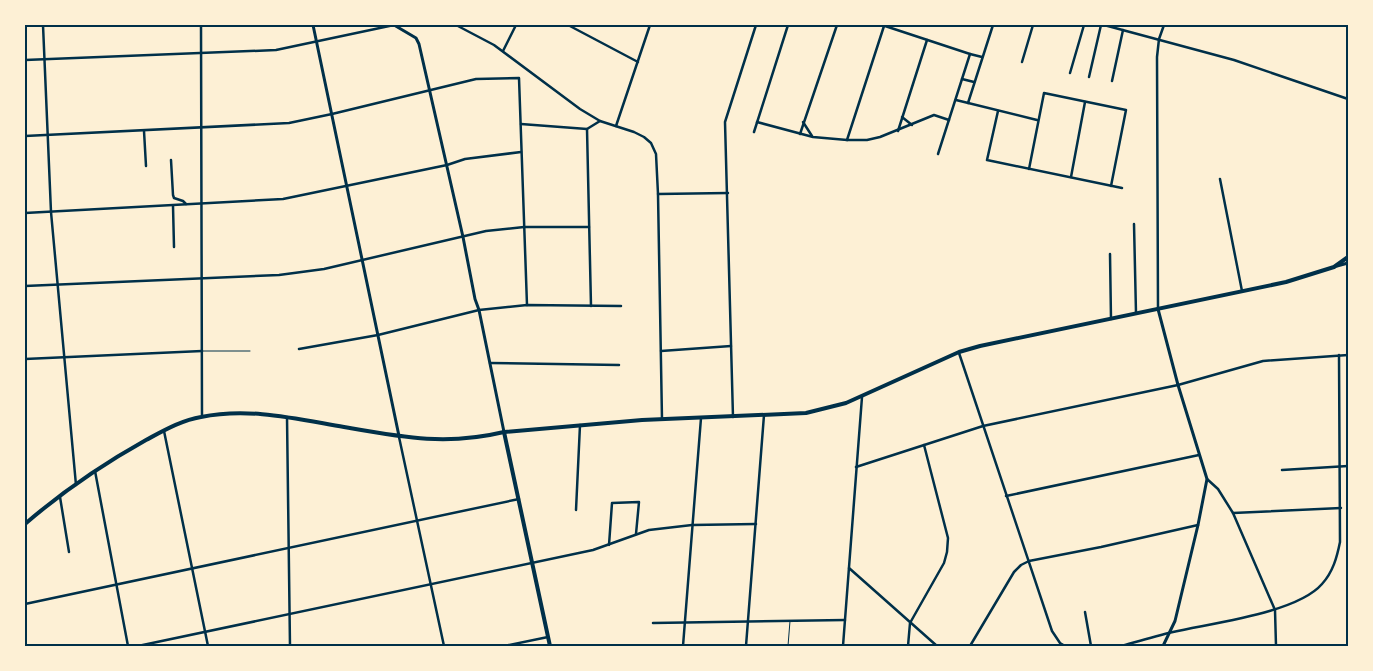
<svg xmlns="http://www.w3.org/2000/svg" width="1373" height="671" font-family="'DejaVu Sans',sans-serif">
<rect width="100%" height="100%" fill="#fdf0d5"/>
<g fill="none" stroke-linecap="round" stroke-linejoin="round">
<g stroke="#003049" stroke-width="1">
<path d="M203 351H250"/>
<path d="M788 646 790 621"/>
</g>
<g stroke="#003049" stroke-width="2.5">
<path d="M43 25 51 212 76 485"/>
<path d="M201 25 202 416"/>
<path d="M456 25 494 45 580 109 600 121 634 132 644 137 651 143 656 154 658 194 662 419"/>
<path d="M568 25 638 62"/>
<path d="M882 25 970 54 938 154"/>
<path d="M1104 25 1234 60 1348 99"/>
<path d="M503 51 516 25"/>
<path d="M970 54 982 57"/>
<path d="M25 60 276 50 394 25"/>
<path d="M1022 62 1033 25"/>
<path d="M1070 73 1084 25"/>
<path d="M1089 77 1101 25"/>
<path d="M962 79 974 82"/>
<path d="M1112 81 1123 30"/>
<path d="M956 100 1037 120"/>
<path d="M968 103 993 25"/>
<path d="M998 111 987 160 1122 188"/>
<path d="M902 117 912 125"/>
<path d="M757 122 813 137 847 140H867L880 137 934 115 949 120"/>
<path d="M803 122 812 136"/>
<path d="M521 124 587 129 600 121"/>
<path d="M616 126 650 25"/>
<path d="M587 129 591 306"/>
<path d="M144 131 146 166"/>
<path d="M898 131 927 40"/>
<path d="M754 132 788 25"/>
<path d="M800 134 837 25"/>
<path d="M25 136 289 123 332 114 476 79 519 78 527 305"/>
<path d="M847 140 884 26"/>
<path d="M171 160 173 195 174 198 183 201 186 204"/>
<path d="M1029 169 1044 93 1126 110 1111 186"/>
<path d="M1071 177 1085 102"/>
<path d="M1220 179 1242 291"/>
<path d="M658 194 728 193"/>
<path d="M173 206 174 247"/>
<path d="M25 213 283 199 447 165 465 159 521 152"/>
<path d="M1134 224 1136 313"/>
<path d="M1110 254 1111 319"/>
<path d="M25 286 279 275 324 269 486 231 524 227H589"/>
<path d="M1158 309 1157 57 1159 39 1164 25"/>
<path d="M299 349 378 335 479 310 527 305 621 306"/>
<path d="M661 351 731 346"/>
<path d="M959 353 1052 631 1060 643 1065 646"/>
<path d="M25 359 202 351"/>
<path d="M490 363 619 365"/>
<path d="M287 417 290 646"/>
<path d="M733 417 725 122 756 25"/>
<path d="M164 431 208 646"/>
<path d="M399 437 444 646"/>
<path d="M856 467 983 426 1178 385 1263 361 1348 355"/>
<path d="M1282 470 1348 466"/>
<path d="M95 471 128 646"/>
<path d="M1207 479 1218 489 1233 513 1275 610 1276 646"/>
<path d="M1006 496 1199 455"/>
<path d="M60 497 69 552"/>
<path d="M576 510 580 425"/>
<path d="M1233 513 1341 508"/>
<path d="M609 545 612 503 639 502 636 534"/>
<path d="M849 568 937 646"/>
<path d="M25 604 519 499"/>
<path d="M1085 612 1091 646"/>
<path d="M653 623 845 620"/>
<path d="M138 646 593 550 649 530 692 525 756 524"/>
<path d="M504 646 548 637"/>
<path d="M683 646 701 418"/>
<path d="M746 646 764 415"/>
<path d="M843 646 862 397"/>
<path d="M908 646 910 623 944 563 947 552 948 538 924 445"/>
<path d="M970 646 1014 572 1021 565 1029 561 1101 547 1198 525"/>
<path d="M1121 646C1139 641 1156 636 1173 632 1212 623 1297 613 1322 584 1333 572 1337 557 1340 542L1339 355"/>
</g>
<g stroke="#003049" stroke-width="3">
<path d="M313 25 399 436"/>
<path d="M394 25 416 38 419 44 463 237 475 299 479 310 504 432"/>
<path d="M1337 266 1348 263"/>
<path d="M1158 309 1178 385 1207 479 1198 525 1175 621 1163 646"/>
</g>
<g stroke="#003049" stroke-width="4">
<path d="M504 432 550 646"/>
<path d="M25 524C62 492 103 464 146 440 163 431 182 420 201 417 249 407 297 419 344 427 401 437 446 446 504 432L642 420 806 413 846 403 959 352 980 346 1286 282 1334 267 1348 257"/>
</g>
</g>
<rect width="1373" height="671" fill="none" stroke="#fdf0d5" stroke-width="52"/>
<rect x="26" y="26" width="1321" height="619" fill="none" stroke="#003049" stroke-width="2"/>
</svg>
